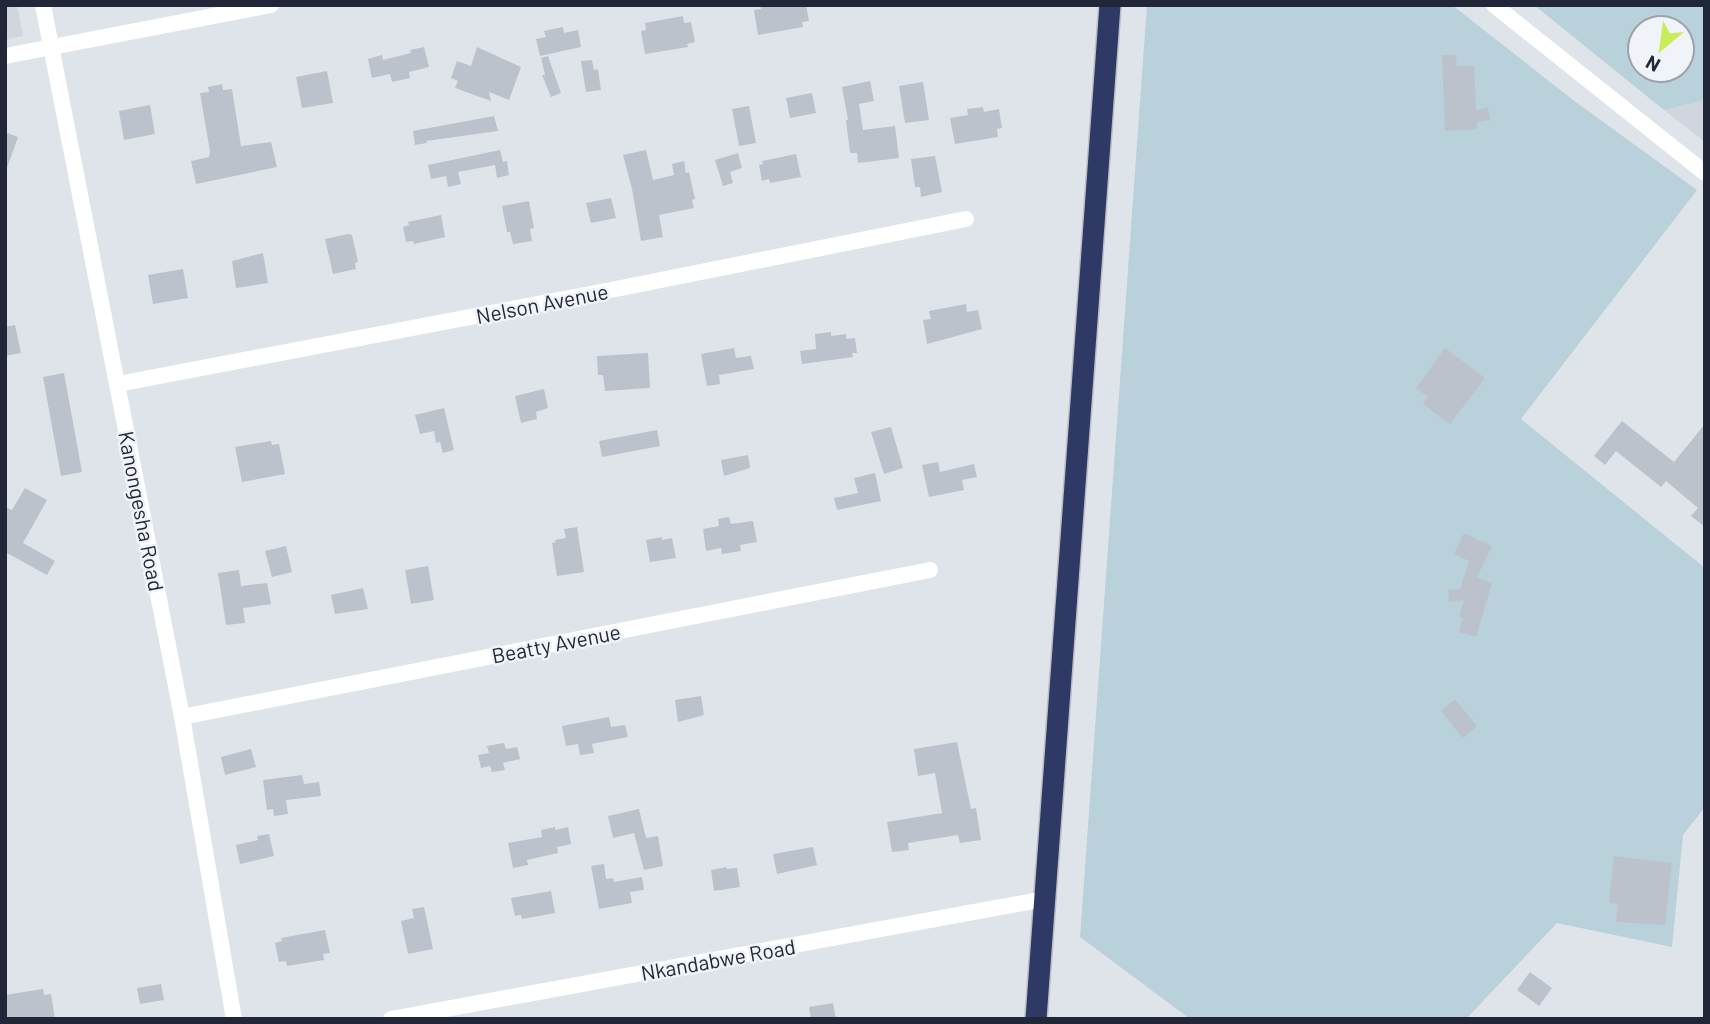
<svg xmlns="http://www.w3.org/2000/svg" width="1710" height="1024" font-family="Barlow,sans-serif">
<rect width="100%" height="100%" fill="#dfe4ea"/>
<g fill="#d1d6de">
<path d="M5 5H17L23 36 5 40Z"/>
<path d="M1705 100V142L1664 110Z"/>
</g>
<g fill="#b9d1db" fill-rule="evenodd">
<path d="M1147 5H1452L1573 100 1697 190 1521 419 1705 568V807L1683 835 1672 947 1557 923 1466 1019H1190L1080 937Z"/>
<path d="M1534 5H1705V100L1664 110ZM1682 28V70H1640V28Z"/>
</g>
<g fill="#bcc2cb">
<path d="M760 5H806L809 21 802 22 803 27 758 35 754 10 761 9Z"/>
<path d="M683 16 684 23 691 22 695 42 687 44 688 47 645 54 641 31 646 30 645 23Z"/>
<path d="M563 27 564 33 578 30 581 47 540 56 536 39 546 37 544 31Z"/>
<path d="M424 47 429 67 409 72 410 78 392 82 390 74 372 78 368 59 382 55 383 60 411 53 410 50Z"/>
<path d="M477 47 521 67 509 100 489 92 491 101 455 88 458 81 451 78 457 61 471 66Z"/>
<path d="M1442 55H1456L1457 66H1474L1476 110 1488 108 1490 120 1477 122V129L1445 131Z"/>
<path d="M548 56 561 93 551 97 542 75H545L541 58Z"/>
<path d="M592 60 594 70 598 69 601 90 586 92 581 61Z"/>
<path d="M327 71 333 103 302 108 296 77Z"/>
<path d="M870 81 874 101 859 104 863 130 895 126 899 158 858 163 857 153H850L846 120H848L842 87Z"/>
<path d="M923 82 929 120 905 123 899 86Z"/>
<path d="M222 84 223 90 232 89 241 146 271 142 277 167 196 184 191 161 209 157 210 152 200 93 209 92 208 87Z"/>
<path d="M812 93 816 113 790 118 786 98Z"/>
<path d="M150 105 155 134 124 140 119 111Z"/>
<path d="M749 106 756 143 739 146 732 109Z"/>
<path d="M983 107 984 112 999 109 1002 128 997 129 998 137 955 144 950 118 968 115 967 109Z"/>
<path d="M494 116 498 131 426 141 427 143 415 145 413 131Z"/>
<path d="M5 132 18 137 7 168H5Z"/>
<path d="M500 150 503 162 507 161 509 175 497 178 495 165 458 172 461 184 448 187 446 176 431 179 428 165Z"/>
<path d="M646 150 653 180 674 175 672 164 684 161 686 173 689 172 695 199 692 200 694 208 659 215 663 237 641 241 632 189 623 155Z"/>
<path d="M738 153 742 168 730 172 733 183 723 186 715 160Z"/>
<path d="M796 154 801 177 770 183 769 179 762 181 759 165 763 164 762 161Z"/>
<path d="M935 156 942 192 921 197 920 187H915L911 159Z"/>
<path d="M611 198 616 218 591 223 586 203Z"/>
<path d="M529 201 534 228 530 229 532 241 513 244 510 232H507L502 206Z"/>
<path d="M441 215 445 237 414 244 413 241 406 242 403 227 409 225 408 222Z"/>
<path d="M348 234 352 235 358 262 355 263 356 269 333 274 325 239Z"/>
<path d="M263 253 268 283 236 288 232 261Z"/>
<path d="M183 269 188 298 153 304 148 275Z"/>
<path d="M966 304 967 312 978 310 982 329 927 344 923 320 931 319 929 311Z"/>
<path d="M15 325 21 353 5 356V327Z"/>
<path d="M831 332V336L846 334V339L855 338 857 353H852L853 357 802 364 800 351 816 349 815 334Z"/>
<path d="M734 348 736 358 751 356 754 369 719 375 720 384 707 386 701 354Z"/>
<path d="M1445 348 1485 378 1450 424 1423 404 1428 397 1416 388Z"/>
<path d="M648 353 650 388 605 391 603 375H598L597 356Z"/>
<path d="M64 373 82 472 61 476 43 377Z"/>
<path d="M544 389 548 408 536 412 537 419 521 423 515 396Z"/>
<path d="M444 408 454 450 443 453 440 442 436 443 434 431 420 434 415 415Z"/>
<path d="M1622 421 1674 462 1705 424V527L1691 516 1698 508 1666 481 1661 487 1616 451 1605 465 1594 456Z"/>
<path d="M891 427 903 468 884 474 871 432Z"/>
<path d="M657 430 660 446 602 457 599 441Z"/>
<path d="M271 441 272 445 279 444 285 474 242 482 235 447Z"/>
<path d="M748 455 750 468 724 476 721 460Z"/>
<path d="M938 462 940 472 974 464 977 477 962 480 964 490 929 497 922 465Z"/>
<path d="M875 473 881 501 837 510 834 498 858 493 854 478Z"/>
<path d="M25 488 47 500 23 543 55 561 47 575 5 552V507L12 510Z"/>
<path d="M729 517 731 524 753 521 757 542 740 545 741 551 722 554 721 548 706 551 703 529 719 526 718 519Z"/>
<path d="M577 527 584 572 557 576 552 543 556 542 555 540 566 538 564 529Z"/>
<path d="M1464 533 1492 546 1477 577 1492 583 1476 637 1459 632 1463 618 1459 617 1464 600 1449 602 1448 590 1460 589 1469 561 1454 554Z"/>
<path d="M662 537V540L672 538 676 558 650 562 646 540Z"/>
<path d="M286 546 292 572 272 577 265 551Z"/>
<path d="M428 566 434 600 411 604 405 570Z"/>
<path d="M239 570 241 586 267 583 271 604 243 608 245 623 226 625 218 573Z"/>
<path d="M363 588 368 609 335 614 331 595Z"/>
<path d="M701 696 704 715 678 722 675 700Z"/>
<path d="M1455 699 1477 726 1463 738 1441 711Z"/>
<path d="M609 717 611 727 625 725 628 737 592 744 594 753 580 755 578 744 566 746 562 726Z"/>
<path d="M957 742 971 809 976 808 981 840 960 843 958 835 908 843 909 850 892 852 887 822 942 813 935 773 918 776 914 749Z"/>
<path d="M504 743 506 749 517 747 520 759 503 763 505 770 492 772 490 766 481 768 478 755 489 753 487 746Z"/>
<path d="M251 749 256 767 225 775 221 757Z"/>
<path d="M302 775 304 784 319 782 321 796 286 800 288 814 274 816 273 809 267 810 263 780Z"/>
<path d="M639 809 646 838 658 836 663 866 644 870 634 833 613 838 608 816Z"/>
<path d="M555 827V830L568 827 571 844 557 847 558 853 527 860 528 865 513 868 508 843 542 837 541 830Z"/>
<path d="M269 834 274 856 240 864 236 845 258 840 257 836Z"/>
<path d="M813 847 817 865 777 874 773 854Z"/>
<path d="M1614 856 1672 863 1665 925 1616 922 1618 904 1609 903Z"/>
<path d="M604 864 606 879 613 878 614 882 642 877 644 890 630 892 632 903 599 909 591 866Z"/>
<path d="M726 867 727 869 737 868 740 887 714 891 711 870Z"/>
<path d="M551 891 555 913 522 919 521 915 515 916 511 898Z"/>
<path d="M424 907 433 949 408 954 401 921 414 918 412 909Z"/>
<path d="M325 930 330 953 323 954 324 960 287 966 286 961 279 962 275 943 282 941 281 938Z"/>
<path d="M1530 972 1552 988 1539 1006 1517 990Z"/>
<path d="M161 984 164 1000 140 1004 137 988Z"/>
<path d="M43 989 44 995 51 994 55 1019H5V995Z"/>
<path d="M833 1003 836 1019H811L809 1007Z"/>
</g>
<g fill="none" stroke-linecap="round" stroke-linejoin="round">
<defs>
<path id="highway" d="M1036 1019 1110 5"/>
</defs>
<use href="#highway" stroke="#bcbec4" stroke-width="24"/>
<g stroke="#fff" stroke-width="16">
<path d="M43 5 182 717 234 1019"/>
<path d="M1494 5 1705 173"/>
<path d="M5 56 271 5"/>
<path d="M118 384 606 291 966 219"/>
<path d="M182 717 930 570"/>
<path d="M391 1019 1045 899"/>
</g>
<use href="#highway" stroke="#2e3965" stroke-width="21"/>
</g>
<g text-anchor="middle" dominant-baseline="central" stroke-width="5" stroke-linejoin="round" paint-order="stroke">
<g font-size="21" fill="#212739" stroke="#f0f3f7">
<text transform="translate(542 303) rotate(-11)">Nelson Avenue</text>
<text transform="translate(142 511) rotate(79)">Kanongesha Road</text>
<text transform="translate(556 643) rotate(-11)">Beatty Avenue</text>
<text transform="translate(718 959) rotate(-10)">Nkandabwe Road</text>
</g>
</g>
<rect width="1710" height="1024" fill="none" stroke="#212739" stroke-width="14"/>
<g transform="translate(1661 49) rotate(209)"><circle r="33" fill="#f0f3f7" stroke="#9da1ab" stroke-width="2"/>
<path d="M0-5L12 26L0 18L-12 26Z" fill="#c9ed5a"/>
<text y="-10" font-size="19" font-weight="bold" text-anchor="middle" fill="#212739">N</text>
</g>
</svg>
